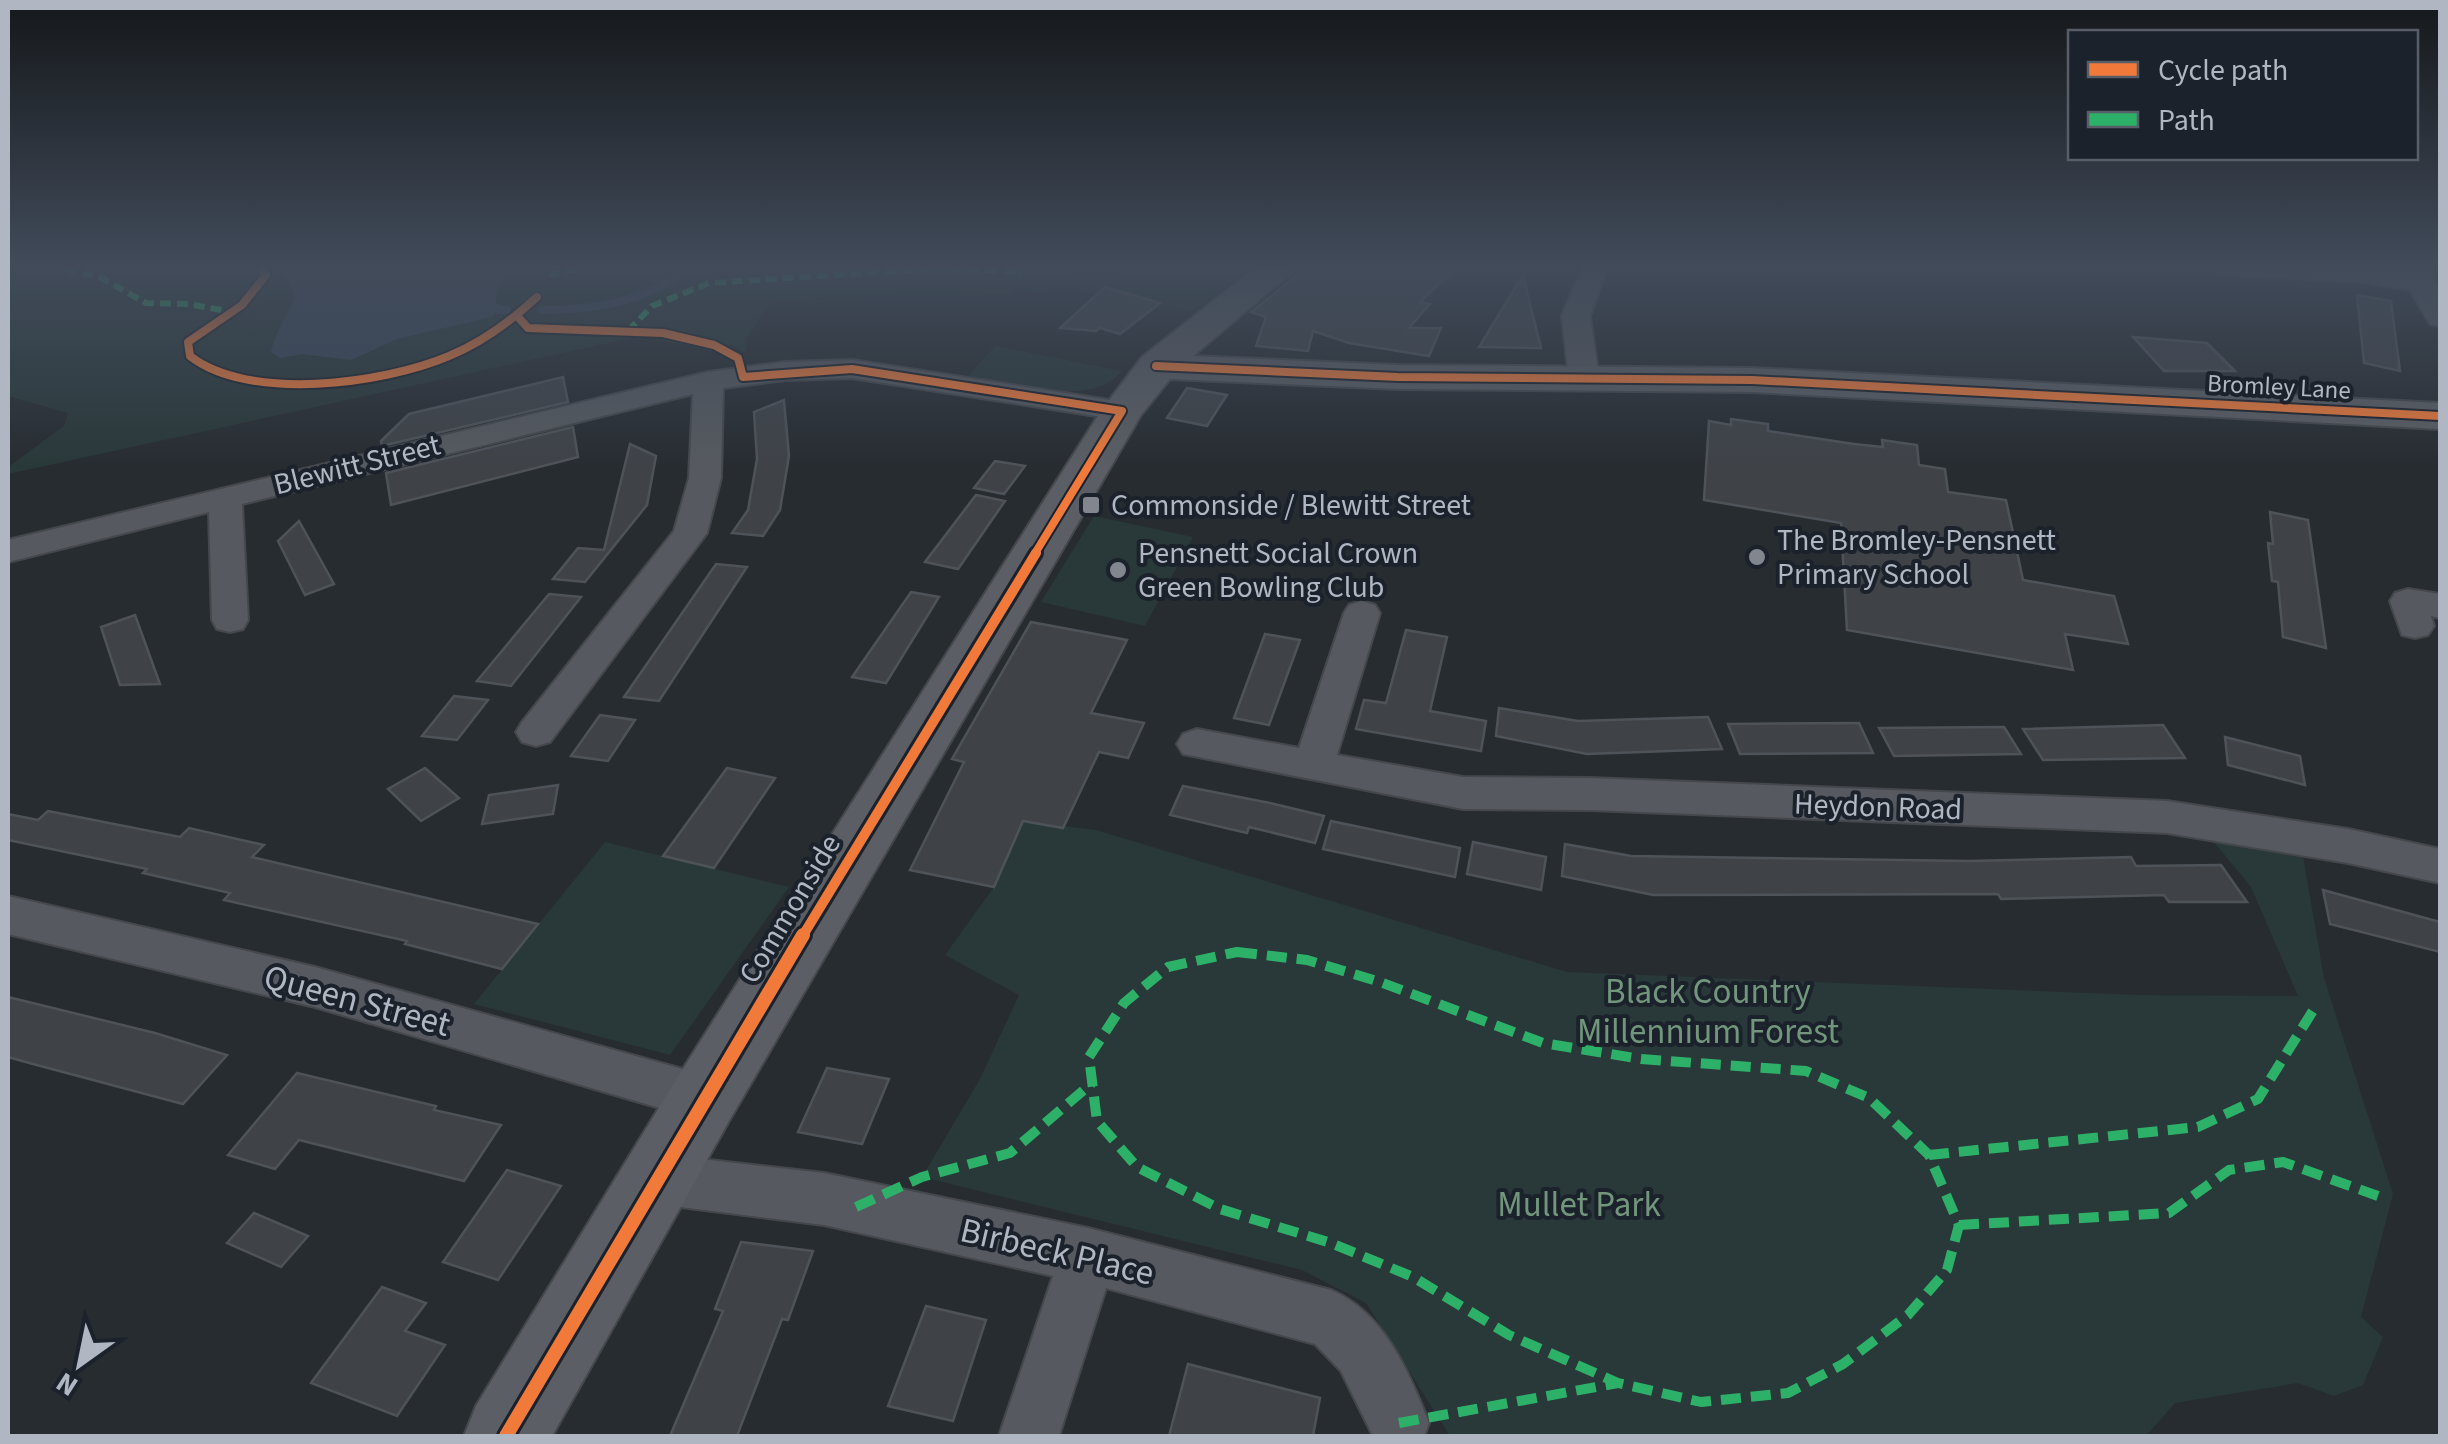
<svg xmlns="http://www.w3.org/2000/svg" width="2448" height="1444" font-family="'Source Sans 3',sans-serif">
<rect width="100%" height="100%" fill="#272c31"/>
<g fill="#293839">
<path d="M8 266H1063L1066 278 1206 266H1253L1191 312 1108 288 1098 295 1054 284 1045 293 1016 288 1011 294 827 297 771 302 747 338 746 353 731 345 716 352 641 336 8 474V467L64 426 68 413 8 396Z"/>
<path d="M995 346 1122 371C1089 410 1011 383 968 376Z"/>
<path d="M1094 516 1193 537 1145 626 1041 602Z"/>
<path d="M1023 821 1096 830 1567 972 2140 995 2298 996 2251 887 2208 835 2303 856 2324 978 2393 1194 2361 1317 2383 1337 2363 1385 2334 1396 2298 1383 2175 1403 2146 1436H1450L1366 1303 1302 1270 922 1177 980 1079 1019 995 945 955 994 887Z"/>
<path d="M605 842 789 887 670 1055 474 1004Z"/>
</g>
<path fill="#384559" d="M280 266H513L497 289 496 304 503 305 492 317 397 339 351 360 302 354 280 358 271 352C275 331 288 316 295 296Z"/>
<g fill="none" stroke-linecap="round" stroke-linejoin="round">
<g stroke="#384559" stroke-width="8">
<path d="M498 310H507"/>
<path d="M542 310C606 310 643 300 697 266"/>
</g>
</g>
<g fill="#3f4348" stroke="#4e5359" stroke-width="2.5">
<path d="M1309 266H1458L1420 302 1430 304 1409 328H1441L1429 356 1349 343 1313 331 1308 351 1256 346 1266 317 1251 312Z"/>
<path d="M1523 275 1541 348 1479 347Z"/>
<path d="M1105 287 1160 303 1120 334 1100 328 1096 331 1060 328Z"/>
<path d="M2357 295 2391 301 2400 371 2364 363Z"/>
<path d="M2133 337 2207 343 2235 371H2164Z"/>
<path d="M563 377 568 402 382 446 381 441 409 414Z"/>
<path d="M1187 388 1227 395 1207 426 1167 418Z"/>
<path d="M784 400 789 456 780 510 763 536 732 533 748 510 757 459 754 412Z"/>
<path d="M1731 419 1768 424V431L1854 444 1883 447 1882 440 1917 445 1919 465 1945 469 1948 492 2006 500 2023 580 2114 596 2128 644 2065 634 2073 670 1847 630 1841 523 1704 500 1709 421 1731 425Z"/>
<path d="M573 427 578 457 391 505 386 473Z"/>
<path d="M630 444 656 456 647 505 585 582 553 579 578 548 604 550Z"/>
<path d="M995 461 1025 466 1004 494 974 488Z"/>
<path d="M976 495 1005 501 958 569 925 562Z"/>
<path d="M2270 512 2308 520 2326 648 2283 637 2278 582 2272 581 2268 543 2273 544Z"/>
<path d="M299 521 334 584 305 595 278 541Z"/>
<path d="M716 564 747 567 659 701 624 697Z"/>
<path d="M911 592 939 597 886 683 852 677Z"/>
<path d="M549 594 581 597 511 686 477 681Z"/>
<path d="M135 615 160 684 120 685 101 627Z"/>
<path d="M1031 622 1127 640 1091 713 1144 723 1128 758 1099 752 1063 828 1023 821 994 887 910 870 964 762 952 759Z"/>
<path d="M1406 630 1447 637 1430 711 1486 721 1481 751 1356 729 1364 700 1386 703Z"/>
<path d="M1265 634 1300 640 1269 725 1234 718Z"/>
<path d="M454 696 488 700 457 740 422 736Z"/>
<path d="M1499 708 1578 721 1708 717 1722 749 1587 754 1496 736Z"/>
<path d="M600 715 635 720 608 761 571 756Z"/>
<path d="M1859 723 1873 753 1740 754 1728 724Z"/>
<path d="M2163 725 2185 758 2043 760 2023 729Z"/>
<path d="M2004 727 2021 754 1894 756 1879 728Z"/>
<path d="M2225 737 2300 756 2305 785 2228 765Z"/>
<path d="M425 768 459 798 421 821 388 789Z"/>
<path d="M727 768 775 778 714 868 663 856Z"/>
<path d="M558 785 553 814 482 824 489 795Z"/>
<path d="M1183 786 1270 803 1324 816 1315 843 1249 827 1247 833 1170 815Z"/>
<path d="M48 811 180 837 189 828 264 845 252 857 538 924 502 969 405 944 407 941 224 900 230 893 143 873 147 869 8 840V814L38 820Z"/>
<path d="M1331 821 1460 848 1455 877 1323 849Z"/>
<path d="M1473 842 1546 857 1541 890 1467 874Z"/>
<path d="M1565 844 1631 856 1968 861 2131 857 2136 866 2221 865 2247 902H2169L2164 895 2001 899 1998 894 1653 895 1562 876Z"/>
<path d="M2323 890 2440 922V952L2330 924Z"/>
<path d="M8 997 155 1033 227 1055 183 1104 33 1064 8 1057Z"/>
<path d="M827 1068 889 1079 862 1144 798 1132Z"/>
<path d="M297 1073 436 1106 434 1110 501 1125 464 1181 299 1140 275 1169 228 1155Z"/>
<path d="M507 1170 561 1186 498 1280 443 1262Z"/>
<path d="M254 1213 308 1236 281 1267 227 1243Z"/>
<path d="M741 1242 813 1251 788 1320 782 1319 737 1436H670L723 1311 715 1309Z"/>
<path d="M382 1287 426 1303 405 1331 445 1345 397 1416 311 1383Z"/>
<path d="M926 1306 986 1320 953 1421 888 1406Z"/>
<path d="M1188 1364 1320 1398 1313 1436H1169Z"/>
</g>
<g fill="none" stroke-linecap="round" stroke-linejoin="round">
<defs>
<g id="street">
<path d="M1582 266H1608L1590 316 1599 379 1595 385H1573L1569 379 1562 316Z"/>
<path d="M2206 266H2354L2405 273 2404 266H2430L2440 296V326L2430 324 2410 290 2360 282 2219 274Z"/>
<path d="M852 360 1122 402 1133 404 1137 411 1133 418 1122 420 852 378 785 380 723 388 721 478 707 533 550 742 536 746 522 742 516 732 522 722 674 531 689 478 693 394 242 504 248 620 243 629 230 632 217 629 212 620 209 512 8 562V540L708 372 785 362Z"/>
<path d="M2408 589 2440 594V618L2431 616 2434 626 2428 635 2415 638 2402 635 2390 601 2395 593Z"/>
<path d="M1362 601 1375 605 1380 613 1337 755 1463 777 1590 778 2167 801 2348 829 2440 849V883L2348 863 2167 833 1590 810 1463 809 1183 754 1177 744 1183 734 1197 729 1299 748 1344 613 1349 605Z"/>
<path d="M8 896 315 967 704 1075 722 1082 730 1098 722 1114 704 1121 315 1007 8 934Z"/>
<path d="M657 1154 824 1173 1088 1228 1331 1290C1384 1312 1409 1372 1429 1423L1424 1436H1373L1341 1371 1315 1344 1106 1288 1059 1436H999L1053 1276 824 1225 657 1204 638 1197 630 1179 638 1161Z"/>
</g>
<path id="secondary" d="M1258 266H1299L1193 356 1398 365 1752 368 2440 403V429L1752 392 1398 389 1170 379 1141 415 729 1121 552 1436H464L476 1406 679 1075 1101 411 1142 357Z"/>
</defs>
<use href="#street" stroke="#44484c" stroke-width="4"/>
<use href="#secondary" stroke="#44484c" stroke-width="4"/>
<use href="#street" fill="#565a60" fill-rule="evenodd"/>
<use href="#secondary" fill="#5b5e64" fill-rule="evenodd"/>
<g stroke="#2db169" stroke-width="6" stroke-dasharray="11 6" stroke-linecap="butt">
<path d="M49 266 98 276 146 303 188 304 232 312"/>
<path d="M549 275 591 266"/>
<path d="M628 331 652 306 709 283 945 268 1022 272"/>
</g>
<g stroke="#2db169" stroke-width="10" stroke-dasharray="20 10" stroke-linecap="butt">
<path d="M1237 952 1307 960 1380 982 1543 1043 1641 1059 1806 1071 1869 1098 1929 1155 1959 1225 1947 1270 1908 1315 1843 1364 1788 1393 1701 1402 1618 1383 1509 1335 1413 1277 1331 1243 1220 1209 1137 1167 1097 1121 1089 1057 1124 1003 1168 967Z"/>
<path d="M1929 1155 2198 1127 2258 1099 2314 1009"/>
<path d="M856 1207 922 1177 1010 1153 1092 1083"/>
<path d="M1959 1225 2169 1213 2229 1170 2283 1162 2378 1196"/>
<path d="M1399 1423 1618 1383"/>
</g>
<defs>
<g id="cycleway-far2">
<path d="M259 266 266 275 242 305 188 342 190 356C249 402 383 384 449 356 483 342 510 322 537 297"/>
<path d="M518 317 528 328 663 333 714 345 738 358 743 377 852 369 1122 411 1034 555"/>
<path d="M1156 366 1398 377 1752 380 2440 416"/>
</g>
<path id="cycleway-far1" d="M802 937 1036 553"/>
<path id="cycleway" d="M506 1436 803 935"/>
</defs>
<use href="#cycleway-far2" stroke="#1b222b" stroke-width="12"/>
<use href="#cycleway-far1" stroke="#1b222b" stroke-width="16"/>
<use href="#cycleway" stroke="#1b222b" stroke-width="20"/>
<use href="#cycleway-far2" stroke="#f17a3a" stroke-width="8"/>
<use href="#cycleway-far1" stroke="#f17a3a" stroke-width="10"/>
<use href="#cycleway" stroke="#f17a3a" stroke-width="14"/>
</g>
<linearGradient id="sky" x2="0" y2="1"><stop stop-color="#15181b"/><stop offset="0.57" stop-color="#414b5a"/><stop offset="1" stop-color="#414b5a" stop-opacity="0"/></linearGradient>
<rect width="2448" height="468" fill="url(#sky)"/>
<g fill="#81868f" stroke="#1b222b" stroke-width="4">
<rect x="1081" y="495" width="20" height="20" rx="5"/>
<circle cx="1757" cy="557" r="10"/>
<circle cx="1118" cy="570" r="10"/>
</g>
<g text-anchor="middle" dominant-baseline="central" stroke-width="8" stroke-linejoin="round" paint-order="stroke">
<g font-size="25" fill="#b1b7c2" stroke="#1b222b">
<text transform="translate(2279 387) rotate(3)">Bromley Lane</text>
</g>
<g font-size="30" fill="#b1b7c2" stroke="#1b222b">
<text transform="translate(357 465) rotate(-14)">Blewitt Street</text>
<text transform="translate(1878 807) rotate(2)">Heydon Road</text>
<text transform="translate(790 909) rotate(-59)">Commonside</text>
</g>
<g font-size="30" fill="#b1b7c2" stroke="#1b222b" text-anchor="start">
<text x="1111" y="505">Commonside / Blewitt Street</text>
<text x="1777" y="540">The Bromley-Pensnett<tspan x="1777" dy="34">Primary School</tspan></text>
<text x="1138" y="553">Pensnett Social Crown<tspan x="1138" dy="34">Green Bowling Club</tspan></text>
</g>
<g font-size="35" fill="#72967b" stroke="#1b222b">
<text x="1708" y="992">Black Country<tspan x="1708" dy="40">Millennium Forest</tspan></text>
<text x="1579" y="1205">Mullet Park</text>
</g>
<g font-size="35" fill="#b1b7c2" stroke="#1b222b">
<text transform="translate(357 1001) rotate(15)">Queen Street</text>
<text transform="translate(1057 1252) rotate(13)">Birbeck Place</text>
</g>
</g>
<rect width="2448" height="1444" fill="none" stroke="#b1b7c2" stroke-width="20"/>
<rect x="2068" y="30" width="350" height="130" fill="#1b222b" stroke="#575e67" stroke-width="2.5"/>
<rect x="2088" y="62" width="50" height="15" fill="#f17a3a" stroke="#575e67" stroke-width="2.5"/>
<text x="2158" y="80" font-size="30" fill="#b1b7c2">Cycle path</text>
<rect x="2088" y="112" width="50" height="15" fill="#2db169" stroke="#575e67" stroke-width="2.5"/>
<text x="2158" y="130" font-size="30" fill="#b1b7c2">Path</text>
<g transform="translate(80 1364) rotate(213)" stroke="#1b222b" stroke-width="8" paint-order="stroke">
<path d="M0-8L18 38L0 25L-18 38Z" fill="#b1b7c2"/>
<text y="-15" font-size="28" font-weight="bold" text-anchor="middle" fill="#b1b7c2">N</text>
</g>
</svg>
